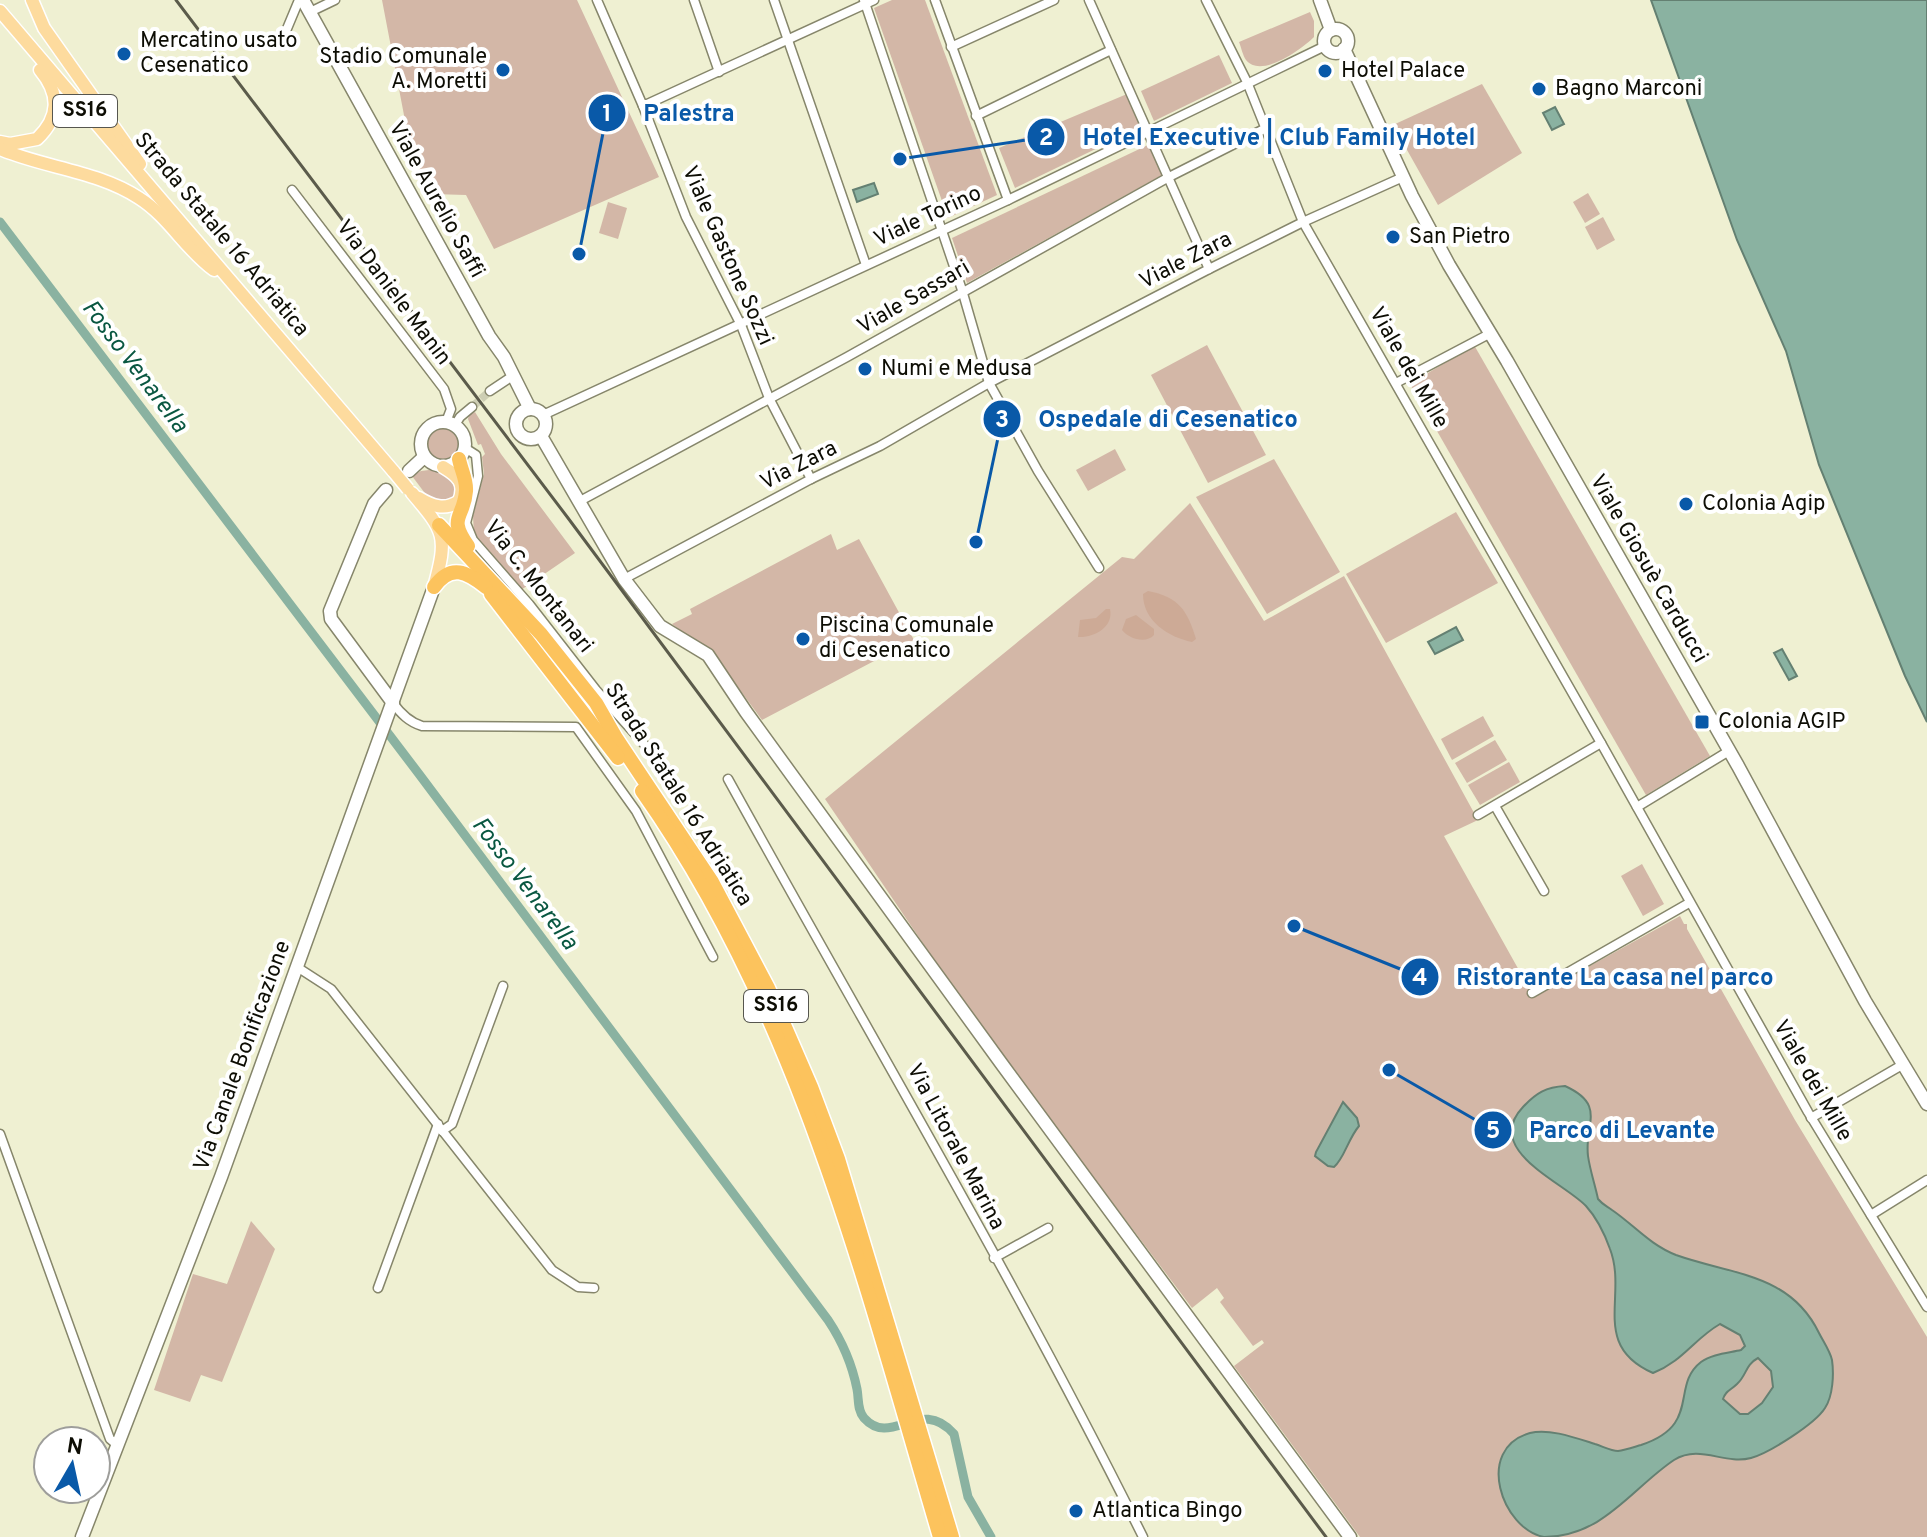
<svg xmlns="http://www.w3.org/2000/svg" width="1927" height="1537" font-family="Overpass,sans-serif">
<rect width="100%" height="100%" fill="#eff0d2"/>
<g fill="#d3b7a7">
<path d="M382 0H577L659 177 494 249 466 195 432 194 412 157Z"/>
<path d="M892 0H925L997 195 948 218 874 8Z"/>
<path d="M1310 12 1314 21V37C1302 49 1261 79 1246 60 1243 56 1241 47 1239 42Z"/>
<path d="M1219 55 1232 83 1154 121 1141 91Z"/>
<path d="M1482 84 1522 153 1438 205 1393 125Z"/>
<path d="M1127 94 1141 127 1015 188 999 148Z"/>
<path d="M1150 144 1164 174 967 283 952 238Z"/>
<path d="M1588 193 1600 214 1585 223 1573 202Z"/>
<path d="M608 202 627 208 618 239 599 233Z"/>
<path d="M1603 217 1615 240 1597 250 1585 227Z"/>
<path d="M1207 345 1266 455 1208 483 1151 375Z"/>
<path d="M1474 345 1710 756 1646 795 1410 384Z"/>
<path d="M475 412 501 454 575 553 521 590 474 535 473 516 484 474 482 457 485 454 481 444 478 445 468 419 469 415Z"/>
<circle cx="443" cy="444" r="19"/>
<path d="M1115 449 1126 470 1088 491 1076 470Z"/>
<path d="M1274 459 1340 572 1267 614 1196 497Z"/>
<path d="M429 470 449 474 455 478 458 494 443 504 427 496 412 476 421 471Z"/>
<path d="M1190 503 1264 621 1344 576 1478 820 1444 836 1534 997 1680 916 1684 924H1687V929L1795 1120 1927 1337V1537H1360L1234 1366 1264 1343 1262 1340 1253 1346 1220 1302 1224 1298 1217 1288 1192 1308 975 1020 825 799 1122 557 1134 559Z"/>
<path d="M1456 512 1498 583 1386 643 1346 574Z"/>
<path d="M831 534 837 550 859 539 914 640 762 720 715 656 672 624 692 614 690 609Z"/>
<path d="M1483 716 1494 736 1452 760 1441 739Z"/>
<path d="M1495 740 1507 760 1467 783 1455 763Z"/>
<path d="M1509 762 1520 782 1480 805 1468 785Z"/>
<path d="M1642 864 1664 904 1643 916 1621 876Z"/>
<path d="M251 1221 275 1249 222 1382 201 1375 190 1402 154 1390 193 1274 227 1284Z"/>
</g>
<g fill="#cdaa96">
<path d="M1148 591C1179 597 1187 610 1196 639L1192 642C1168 637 1143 621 1143 594Z"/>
<path d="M1106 609H1110C1114 627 1094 638 1078 637L1080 620 1096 618Z"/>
<path d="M1136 615 1154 629V635C1146 644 1129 639 1122 630L1126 619Z"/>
</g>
<g fill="#8ab2a1" stroke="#648072" stroke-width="2" fill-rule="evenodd">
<path d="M1651 0H1927V722L1905 676 1819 465 1786 351 1737 240Z"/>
<path d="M1555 107 1564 124 1552 130 1543 113Z"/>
<path d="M874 183 878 194 857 202 853 190Z"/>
<path d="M1456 627 1463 640 1435 654 1428 642Z"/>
<path d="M1782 649 1797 676 1789 680 1774 653Z"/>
<path d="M1565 1086C1607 1105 1584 1124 1588 1156 1590 1170 1595 1185 1598 1199 1603 1205 1607 1206 1612 1210 1634 1225 1650 1245 1676 1255 1732 1275 1790 1273 1819 1333 1823 1341 1830 1351 1832 1360 1834 1374 1833 1396 1825 1408 1815 1424 1769 1453 1751 1458 1724 1465 1700 1444 1674 1460 1632 1488 1603 1537 1544 1537 1502 1529 1474 1449 1530 1433 1549 1428 1576 1438 1595 1444 1602 1446 1611 1451 1618 1451 1625 1450 1634 1447 1641 1445 1702 1425 1670 1386 1701 1362 1712 1354 1728 1353 1741 1350L1745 1346 1740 1335 1720 1324C1694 1339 1683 1361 1653 1373 1590 1345 1628 1296 1610 1249 1605 1235 1596 1217 1586 1206 1563 1182 1482 1150 1523 1107 1536 1093 1546 1087 1565 1086ZM1758 1358 1771 1371 1773 1387 1762 1403 1748 1414H1740L1723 1399C1726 1390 1730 1391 1737 1384 1747 1375 1745 1365 1758 1358Z"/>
<path d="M1343 1102 1357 1118 1359 1126C1348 1139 1344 1159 1334 1167L1328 1166 1315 1156 1316 1152Z"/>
</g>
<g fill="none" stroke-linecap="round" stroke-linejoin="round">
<path stroke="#8ab2a1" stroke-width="9" d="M0 222 419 774 828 1320C842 1341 852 1364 857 1389 859 1399 857 1410 864 1418 892 1449 920 1395 954 1434L968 1497 991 1537"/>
<path stroke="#cdceb3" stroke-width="8" stroke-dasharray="8 4" stroke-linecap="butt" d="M472 407 490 391"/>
<defs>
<g id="street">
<path d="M597 0 643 106 686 217 741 325 769 398 811 479"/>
<path d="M694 0 719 72"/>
<path d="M774 0 866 265"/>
<path d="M864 0 962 290 989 383 1038 471 1099 568"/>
<path d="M935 0 1008 200"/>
<path d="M1089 0 1209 269"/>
<path d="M1206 0 1247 82 1303 222 1601 743 1808 1112 1927 1307"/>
<path d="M310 12 335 0"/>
<path d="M281 43 299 0"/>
<path d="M951 47 1054 0"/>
<path d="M643 106 874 0"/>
<path d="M976 116 1111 50"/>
<path d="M292 190 444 389 451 409 446 422"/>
<path d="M1396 383 1491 333"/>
<path d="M490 391 508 379"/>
<path d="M543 415 1008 200 1325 46"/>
<path d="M455 425 460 417 472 407"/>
<path d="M465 448 476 455 478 476 466 523 473 540 529 604 596 690 668 771"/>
<path d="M580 501 847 357 1169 177 1266 128"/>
<path d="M624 579 811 479 880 446 989 383 1209 269 1303 222 1403 177"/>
<path d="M393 703C401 714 409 722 422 726L576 727 636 811 713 957"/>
<path d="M728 779C867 1031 1015 1279 1143 1537"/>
<path d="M1495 806 1544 891"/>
<path d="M1637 807 1729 751"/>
<path d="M1478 815 1601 743"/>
<path d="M297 967 331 989 552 1270 578 1287 594 1288"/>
<path d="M1532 993 1689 903"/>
<path d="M1811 1118 1902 1065"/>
<path d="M442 1131 452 1124 503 986"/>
<path d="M0 1134 110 1439 116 1444"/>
<path d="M1871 1215 1927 1180"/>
<path d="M994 1258 1048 1228"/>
<path d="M378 1288 438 1124"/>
</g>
<g id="secondary">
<path d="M303 0 489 336 504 357 530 409"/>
<path d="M1320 0 1331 30"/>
<circle cx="1336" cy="41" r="12"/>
<path d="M1344 49 1412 196 1449 265 1507 361 1738 766 1865 1001 1927 1104"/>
<circle cx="531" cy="424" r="15"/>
<circle cx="443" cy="444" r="22"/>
<path d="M541 436 624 579 660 626 708 655 746 712 1001 1063 1350 1537"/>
<path d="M409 471 424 457"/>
<path d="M386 490 374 504 330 611 331 619 393 703"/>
<path d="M82 1537 221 1177 434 587"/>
</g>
<g id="primary">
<path d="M32 0 44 28 140 164"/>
<path d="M0 11 394 472"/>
<path d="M0 142 10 144 37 139C60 117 60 94 40 70"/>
<path d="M0 149C45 168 98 171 139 198 169 217 185 249 214 270"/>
<path d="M412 493C445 532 448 536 434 587"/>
<path d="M419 498C432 506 445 511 459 501 466 483 458 476 443 467"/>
</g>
<g id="highway">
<path d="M459 459C461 470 467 480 466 491 464 519 447 516 468 546"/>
<path d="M439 525 541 634 596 703 616 738 712 882 768 988 811 1087 838 1159 952 1537"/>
<path d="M434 587C451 563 467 572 486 587"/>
<path d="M491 594 618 758"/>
<path d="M642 791C799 1013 864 1280 940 1537"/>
</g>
</defs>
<use href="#street" stroke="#86866b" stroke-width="11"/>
<use href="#secondary" stroke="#86866b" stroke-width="15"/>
<use href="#primary" stroke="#fff" stroke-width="15"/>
<use href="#highway" stroke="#fff" stroke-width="17"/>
<use href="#street" stroke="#fff" stroke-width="8"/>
<use href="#secondary" stroke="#fff" stroke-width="12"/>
<use href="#primary" stroke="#fddb9e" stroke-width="12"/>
<use href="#highway" stroke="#fcc35d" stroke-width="14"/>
<path stroke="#5b5b4b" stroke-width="3" d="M176 0 568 518 1326 1537"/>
<defs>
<path id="primary-bridge" d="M394 472 408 489"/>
</defs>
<use href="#primary-bridge" stroke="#fff" stroke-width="15" stroke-linecap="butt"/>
<use href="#primary-bridge" stroke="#fddb9e" stroke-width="12"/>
</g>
<g fill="#0959a8" stroke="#fff" stroke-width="3">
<circle cx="124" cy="54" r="8"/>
<circle cx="503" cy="70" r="8"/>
<circle cx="1325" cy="71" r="8"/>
<circle cx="1539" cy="89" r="8"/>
<circle cx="1393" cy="237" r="8"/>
<circle cx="865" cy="369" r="8"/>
<circle cx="1686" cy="504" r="8"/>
<circle cx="803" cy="639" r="8"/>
<rect x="1694" y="714" width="16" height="16" rx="4"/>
<circle cx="1076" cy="1511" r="8"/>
</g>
<g text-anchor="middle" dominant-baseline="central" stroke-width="8" stroke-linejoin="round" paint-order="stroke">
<g fill="#fff" stroke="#56564f" stroke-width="2">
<rect x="53" y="95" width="64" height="32" rx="6"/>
<rect x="744" y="990" width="64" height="32" rx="6"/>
</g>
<g font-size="20" font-weight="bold" fill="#0d0d04">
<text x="85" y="111">SS16</text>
<text x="776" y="1006">SS16</text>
</g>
<g font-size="22" fill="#0d0d04" stroke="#fff" text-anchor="start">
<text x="140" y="41">Mercatino usato<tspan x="140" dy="25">Cesenatico</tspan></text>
<text x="487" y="57" text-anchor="end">Stadio Comunale<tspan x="487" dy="25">A. Moretti</tspan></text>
<text x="1341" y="71">Hotel Palace</text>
<text x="1555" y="89">Bagno Marconi</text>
<text x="1409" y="237">San Pietro</text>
<text x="881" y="369">Numi e Medusa</text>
<text x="1702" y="504">Colonia Agip</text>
<text x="819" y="626">Piscina Comunale<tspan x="819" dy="25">di Cesenatico</tspan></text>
<text x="1718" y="722">Colonia AGIP</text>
<text x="1092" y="1511">Atlantica Bingo</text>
</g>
<g font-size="22" fill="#0d0d04" stroke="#fff">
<text transform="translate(436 200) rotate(61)">Viale Aurelio Saffi</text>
<text transform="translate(928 217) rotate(-25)">Viale Torino</text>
<text transform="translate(221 235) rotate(50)">Strada Statale 16 Adriatica</text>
<text transform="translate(727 256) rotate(66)">Viale Gastone Sozzi</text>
<text transform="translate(1186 261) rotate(-27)">Viale Zara</text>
<text transform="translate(393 293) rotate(53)">Via Daniele Manin</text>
<text transform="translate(914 298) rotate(-30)">Viale Sassari</text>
<text transform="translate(1408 368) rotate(60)">Viale dei Mille</text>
<text transform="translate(799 466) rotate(-27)">Via Zara</text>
<text transform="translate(1648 569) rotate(60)">Viale Giosuè Carducci</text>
<text transform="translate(538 587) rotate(52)">Via C. Montanari</text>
<text transform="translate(678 795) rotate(58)">Strada Statale 16 Adriatica</text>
<text transform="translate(243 1056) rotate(-70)">Via Canale Bonificazione</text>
<text transform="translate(1812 1081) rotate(60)">Viale dei Mille</text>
<text transform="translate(955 1147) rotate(62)">Via Litorale Marina</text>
</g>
<g font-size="24" font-style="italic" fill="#095741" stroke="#fff">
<text transform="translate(134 367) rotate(53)">Fosso Venarella</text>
<text transform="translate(524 884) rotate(53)">Fosso Venarella</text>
</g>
</g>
<path fill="none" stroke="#0959a8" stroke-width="3" d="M579 254L607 113M900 159L1046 137M976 542L1002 419M1294 926L1420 977M1389 1070L1493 1130"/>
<g fill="#0959a8" stroke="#fff" stroke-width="3">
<circle cx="579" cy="254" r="8"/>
<circle cx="900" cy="159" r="8"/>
<circle cx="976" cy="542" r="8"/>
<circle cx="1294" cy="926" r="8"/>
<circle cx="1389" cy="1070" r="8"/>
<circle cx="607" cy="113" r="20"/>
<circle cx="1046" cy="137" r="20"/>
<circle cx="1002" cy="419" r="20"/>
<circle cx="1420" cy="977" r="20"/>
<circle cx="1493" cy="1130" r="20"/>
</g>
<g font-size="24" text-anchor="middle" font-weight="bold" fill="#fff">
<text x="607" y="121">1</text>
<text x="1046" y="145">2</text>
<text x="1002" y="427">3</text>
<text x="1420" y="985">4</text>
<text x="1493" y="1138">5</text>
</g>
<g font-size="24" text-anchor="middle" font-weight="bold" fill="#0959a8" stroke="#fff" stroke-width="8" stroke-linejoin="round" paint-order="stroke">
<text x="689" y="121">Palestra</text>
<text x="1279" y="145">Hotel Executive | Club Family Hotel</text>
<text x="1168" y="427">Ospedale di Cesenatico</text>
<text x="1615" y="985">Ristorante La casa nel parco</text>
<text x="1622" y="1138">Parco di Levante</text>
</g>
<g transform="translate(72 1465) rotate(9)"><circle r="38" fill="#ffffff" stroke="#9e9e9b" stroke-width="2"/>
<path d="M0-6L14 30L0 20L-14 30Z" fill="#0959a8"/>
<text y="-12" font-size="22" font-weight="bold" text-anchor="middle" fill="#0d0d04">N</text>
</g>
</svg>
